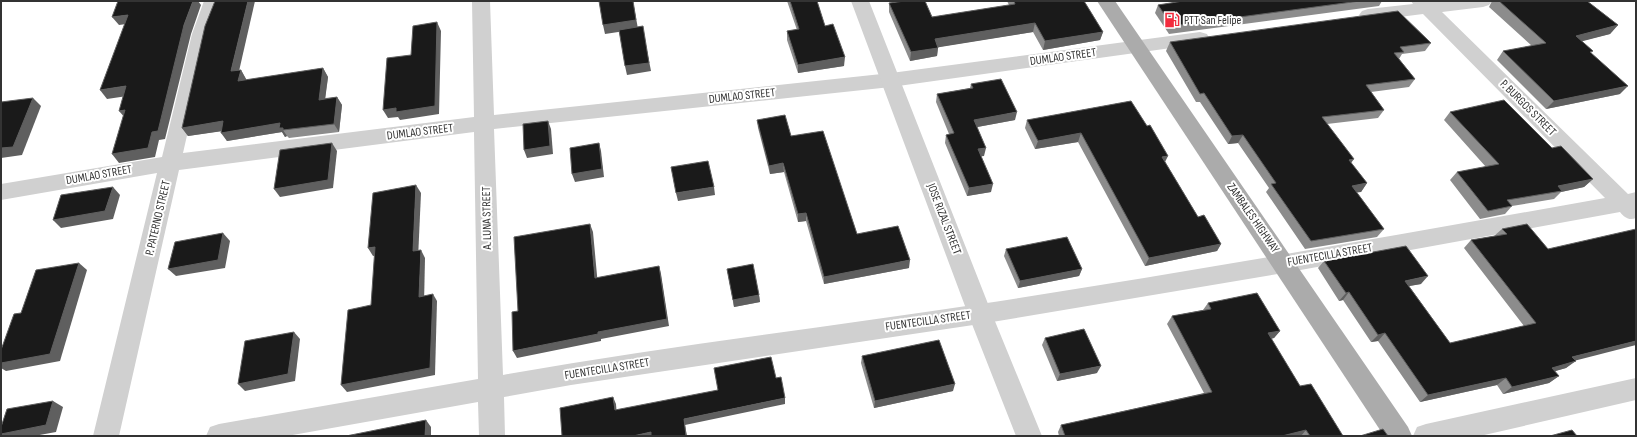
<svg xmlns="http://www.w3.org/2000/svg" width="1637" height="437" font-family="'Sofia Sans Condensed',sans-serif">
<rect width="100%" height="100%" fill="#fff"/>
<g fill="none" stroke-linecap="round" stroke-linejoin="round">
<g fill="#d0d0d0" fill-rule="evenodd">
<path d="M204 1H222L210 34 183 153 474 117 472 1H490L494 115 891 73 1200 32 1207 34 1209 38 1207 42 1200 44 891 87 494 129 503 375C661 347 821 328 980 304 1189 272 1397 235 1605 198L1423 14 1368 21 1362 19 1359 15 1362 11 1368 9 1413 4 1411 1H1492L1489 5 1483 7 1442 12 1628 194 1636 192V218C1629 221 1624 217 1620 212L1284 273 980 324 571 385 504 397 505 436H479L478 402 287 436H206L210 427 219 424 478 379 474 132 179 170 119 436H93L157 173 1 200V184L162 157 192 34Z"/>
<path d="M1636 378V400L1480 436H1413L1417 427 1426 424Z"/>
</g>
<path fill="#d0d0d0" fill-rule="evenodd" d="M851 1H869L992 314 1042 436H1016L968 314Z"/>
<path fill="#ababab" fill-rule="evenodd" d="M1097 1H1115L1408 427 1412 436H1384Z"/>
</g>
<g fill="#8c8c8c">
<path d="M787 1H817L825 26 844 66 798 73 787 40V31L797 30Z"/>
<path d="M1007 1H1084L1103 32 1100 40 1043 50 1033 32 938 47 937 56 910 61 889 12V3L932 17 1009 5Z"/>
<path d="M1183 1H1382L1379 6 1169 34 1155 13 1158 5Z"/>
<path d="M1492 1H1587L1618 25 1610 34 1581 41 1593 51 1591 53 1620 94 1546 109 1497 60 1503 51 1532 46 1489 7Z"/>
<path d="M1170 42 1431 43 1425 51 1402 54 1399 59 1415 79 1409 87 1371 92 1384 110 1378 118 1327 124 1351 163 1367 183 1361 192H1356L1384 229 1377 237 1305 249 1266 192 1269 188 1238 143 1228 144 1200 102H1196L1166 51Z"/>
<path d="M323 68 328 77 325 98 337 97 342 105 339 132 289 138 287 136 285 137 282 132 227 141 221 131 188 136 182 128 239 70H241L246 79V80Z"/>
<path d="M971 84 1015 120 977 127 984 156H981L991 192 967 196 945 143 946 135 949 134 936 102 937 94 970 88Z"/>
<path d="M1131 101 1165 162 1198 217 1221 244 1217 251 1145 266 1078 142 1035 149 1025 128 1027 120Z"/>
<path d="M1450 112 1552 148 1593 179 1584 187 1561 192 1554 199 1512 206 1505 214 1480 219 1450 180 1457 172 1486 167 1444 120Z"/>
<path d="M757 120 791 136 857 234 909 268 824 284 806 221 798 222 784 172 770 174 758 128Z"/>
<path d="M1527 224 1575 360 1566 368 1555 371 1559 376 1549 383 1503 394 1497 385 1420 402 1378 341 1371 342 1343 300 1339 301 1318 268 1324 261 1421 284 1409 286 1450 343 1524 326 1464 248 1471 240 1494 236 1502 229Z"/>
<path d="M1006 249 1082 269 1079 276 1018 288 1004 256Z"/>
<path d="M727 269 759 295 760 302 734 307Z"/>
<path d="M1208 303 1280 331 1274 338 1271 339 1300 386 1343 436H1059L1058 432 1061 425 1204 393 1167 324 1172 316 1203 310Z"/>
<path d="M1045 338 1097 373 1057 381 1042 345Z"/>
<path d="M862 356 953 391 874 408 861 363Z"/>
</g>
<g fill="#5f5f5f">
<path d="M193 1H198L201 5 191 34 165 139 159 140 155 157 119 163 112 154 184 25Z"/>
<path d="M248 1H255L237 80 231 71Z"/>
<path d="M633 1 638 29 605 34 603 25Z"/>
<path d="M128 15 134 23 119 25 112 17Z"/>
<path d="M437 22 441 31 439 114 400 120 398 117 388 118 383 110Z"/>
<path d="M1035 23 1033 32 934 48 935 39Z"/>
<path d="M1618 25 1610 34 1568 45 1576 36Z"/>
<path d="M1103 32 1100 40 1043 50 1045 41Z"/>
<path d="M644 35 651 71 627 75 625 66Z"/>
<path d="M938 48 937 56 910 61 911 52Z"/>
<path d="M845 57 844 66 798 73V65Z"/>
<path d="M323 68 328 77 324 108 319 100Z"/>
<path d="M241 70 246 79 244 89 238 81Z"/>
<path d="M126 86 134 95 107 99 100 90Z"/>
<path d="M1628 86 1620 94 1546 109 1554 101Z"/>
<path d="M337 97 342 105 339 132 334 124Z"/>
<path d="M33 98 41 106 22 155 1 158V148Z"/>
<path d="M125 110 126 119 119 111Z"/>
<path d="M1017 112 1015 120 972 128 974 120Z"/>
<path d="M223 121 230 130 188 136 182 128Z"/>
<path d="M548 121 551 129 553 154 527 158 524 150Z"/>
<path d="M280 123 285 130H283L287 136 285 137 282 132 227 141 221 133Z"/>
<path d="M1081 133 1078 142 1035 149 1038 141Z"/>
<path d="M1243 135 1238 143 1228 144 1232 136Z"/>
<path d="M332 143 337 151 333 188 280 197 274 189Z"/>
<path d="M599 143 601 151 604 177 575 182 572 174Z"/>
<path d="M986 148 984 156 976 157 978 149Z"/>
<path d="M1168 156 1164 164 1162 157Z"/>
<path d="M1354 159 1348 167 1349 160Z"/>
<path d="M783 163 784 172 770 174 769 166Z"/>
<path d="M1593 179 1584 187 1561 192 1562 191 1558 186Z"/>
<path d="M1367 183 1361 192 1346 194 1352 186Z"/>
<path d="M993 184 991 192 967 196 969 188Z"/>
<path d="M416 185 421 193 418 259 413 251Z"/>
<path d="M113 187 120 195 113 219 61 228 53 220Z"/>
<path d="M714 187 715 195 678 201 676 193Z"/>
<path d="M806 213V221L798 222V214Z"/>
<path d="M590 224 593 232 598 286 595 278Z"/>
<path d="M223 233 230 241 225 268 176 276 168 269Z"/>
<path d="M1221 244 1217 251 1145 266 1149 258Z"/>
<path d="M375 247 381 255 373 256 368 248Z"/>
<path d="M421 250 425 258 424 304 419 297Z"/>
<path d="M910 260 909 268 824 284V277Z"/>
<path d="M79 263 87 270 60 361 6 371 1 368V363Z"/>
<path d="M659 266 661 274 669 326 601 339V341L517 358 513 351 598 332Z"/>
<path d="M1082 269 1079 276 1018 288 1020 281Z"/>
<path d="M1428 276 1421 284 1398 288 1405 281Z"/>
<path d="M1349 292 1343 300 1339 301 1346 293Z"/>
<path d="M433 294 437 301 435 375 347 392 341 385Z"/>
<path d="M759 295 760 302 734 307 733 300Z"/>
<path d="M1280 331 1274 338 1262 340 1268 333Z"/>
<path d="M294 332 300 339 295 381 245 391 238 384Z"/>
<path d="M1385 333 1378 341 1371 342 1378 335Z"/>
<path d="M1636 341V345L1562 364 1572 357Z"/>
<path d="M1576 361 1566 368 1542 375 1552 368Z"/>
<path d="M1101 366 1097 373 1057 381 1060 374Z"/>
<path d="M1559 376 1549 383 1503 394 1512 387Z"/>
<path d="M1506 378 1497 385 1420 402 1428 395Z"/>
<path d="M955 384 953 391 874 408 875 401Z"/>
<path d="M613 397 616 404 617 417 615 410Z"/>
<path d="M785 398V404L685 425 687 436H686L684 419Z"/>
<path d="M53 401 63 407 56 432 34 436H1V434Z"/>
<path d="M426 420 431 427V436H425Z"/>
<path d="M1306 430 1301 436H1282Z"/>
<path d="M651 432 652 436H633Z"/>
</g>
<g fill="#1a1a1a" stroke="#5f5f5f">
<path d="M118 1H193L184 25 158 131 152 132 148 148 112 154 125 110 119 111 126 86 100 90 128 15 112 17Z"/>
<path d="M215 1H248L231 71 241 70 238 81 323 68 319 100 337 97 334 124 283 130V128H279L280 123 221 133 223 121 182 128 205 26Z"/>
<path d="M599 1H633L636 20 603 25Z"/>
<path d="M790 1H817L825 26 833 24 845 57 798 65 787 31 799 29Z"/>
<path d="M905 1H925L932 17 1015 4 1014 1H1084L1103 32 1045 41 1035 23 935 39 938 48 911 52 889 3Z"/>
<path d="M1183 1H1360L1172 26 1158 5Z"/>
<path d="M1499 1H1587L1618 25 1576 36 1593 51 1590 52 1628 86 1554 101 1503 51 1546 43Z"/>
<path d="M1398 11 1431 43 1400 47 1404 52 1394 53 1415 79 1366 85 1384 110 1322 117 1354 159 1349 160 1367 183 1352 186 1384 229 1311 241 1271 184 1276 183 1243 135 1232 136 1204 93 1200 94 1170 42Z"/>
<path d="M437 22 435 106 396 112V108L383 110 387 58 411 55 413 26Z"/>
<path d="M643 26 649 63 625 66 619 30Z"/>
<path d="M1001 79 1017 112 974 120 986 148 978 149 993 184 969 188 946 135 954 133 937 94 973 88 971 84Z"/>
<path d="M33 98 13 147 1 148V102Z"/>
<path d="M1504 100 1552 148 1561 146 1593 179 1558 186 1562 191 1507 200 1512 206 1488 211 1457 172 1499 164 1450 112Z"/>
<path d="M1131 101 1147 126 1150 125 1168 156 1162 157 1198 217 1204 215 1221 244 1149 258 1081 133 1038 141 1027 120Z"/>
<path d="M785 115 791 136 823 131 857 234 898 226 910 260 824 277 806 213 798 214 783 163 769 166 757 120Z"/>
<path d="M548 121 550 146 524 150 523 124Z"/>
<path d="M332 143 328 180 274 189 280 150Z"/>
<path d="M599 143 602 169 572 174 570 148Z"/>
<path d="M708 161 714 187 676 193 671 167Z"/>
<path d="M416 185 413 251 421 250 419 297 433 294 430 368 341 385 348 310 371 305 375 247 368 248 373 193Z"/>
<path d="M113 187 105 211 53 220 61 195Z"/>
<path d="M590 224 595 278 659 266 667 319 598 332V334L513 351 512 312 518 311 514 237Z"/>
<path d="M1527 224 1548 249 1636 229V341L1572 357 1576 361 1552 368 1559 376 1512 387 1506 378 1428 395 1385 333 1378 335 1349 292 1346 293 1324 261 1406 246 1428 276 1405 281 1450 343 1536 323 1471 240 1507 234 1502 229Z"/>
<path d="M223 233 218 260 168 269 175 242Z"/>
<path d="M1067 237 1082 269 1020 281 1006 249Z"/>
<path d="M79 263 50 354 1 363V350L14 314 21 313 36 270Z"/>
<path d="M753 264 759 295 733 300 727 269Z"/>
<path d="M1257 293 1280 331 1268 333 1300 386 1311 384 1343 436H1310L1306 430 1282 436H1065L1061 425 1212 392 1172 316 1211 309 1208 303Z"/>
<path d="M1084 329 1101 366 1060 374 1045 338Z"/>
<path d="M294 332 288 374 238 384 245 341Z"/>
<path d="M939 340 955 384 875 401 862 356Z"/>
<path d="M771 357 776 378 781 377 785 398 684 419 686 436H651V432L633 436H562L560 408 613 397 615 410 718 390 714 368Z"/>
<path d="M53 401 46 425 1 434V427L7 409Z"/>
<path d="M426 420 425 436H346Z"/>
<path d="M1383 429 1388 436H1360Z"/>
<path d="M1572 430 1577 436H1550Z"/>
</g>
<defs>
<symbol id="fuel-bare" viewBox="-9 -9 18 18"><path d="M-5.5-6h7V0h2V4h1.3V-2.5L3-4.5l.8-.8L6-3V5H2.5V1h-1V6h-7ZM-4.2-4.7v3.2H.2V-4.7Z" fill="#f32b3d" stroke="#fff" stroke-width="2.5" paint-order="stroke"/></symbol>
</defs>
<g fill-rule="evenodd">
<use href="#fuel-bare" x="1161" y="9" width="22" height="22"/>
</g>
<g text-anchor="middle" dominant-baseline="central" stroke-width="4" stroke-linejoin="round" paint-order="stroke">
<g font-size="12" fill="#333" stroke="#fff" text-anchor="start">
<text x="1184" y="20">PTT San Felipe</text>
</g>
<g font-size="12" fill="#333" stroke="#fff">
<text transform="translate(1063 57) rotate(-8)">DUMLAO STREET</text>
<text transform="translate(742 96) rotate(-6)">DUMLAO STREET</text>
<text transform="translate(1528 108) rotate(45)">P. BURGOS STREET</text>
<text transform="translate(420 132) rotate(-7)">DUMLAO STREET</text>
<text transform="translate(99 175) rotate(-10)">DUMLAO STREET</text>
<text transform="translate(158 218) rotate(-77)">P. PATERNO STREET</text>
<text transform="translate(487 218) rotate(-91)">A. LUNA STREET</text>
<text transform="translate(1253 218) rotate(55)">ZAMBALES HIGHWAY</text>
<text transform="translate(944 219) rotate(69)">JOSE RIZAL STREET</text>
<text transform="translate(1330 255) rotate(-10)">FUENTECILLA STREET</text>
<text transform="translate(928 321) rotate(-8)">FUENTECILLA STREET</text>
<text transform="translate(607 369) rotate(-9)">FUENTECILLA STREET</text>
</g>
</g>
<rect width="1637" height="437" fill="none" stroke="#333333" stroke-width="4"/>
</svg>
